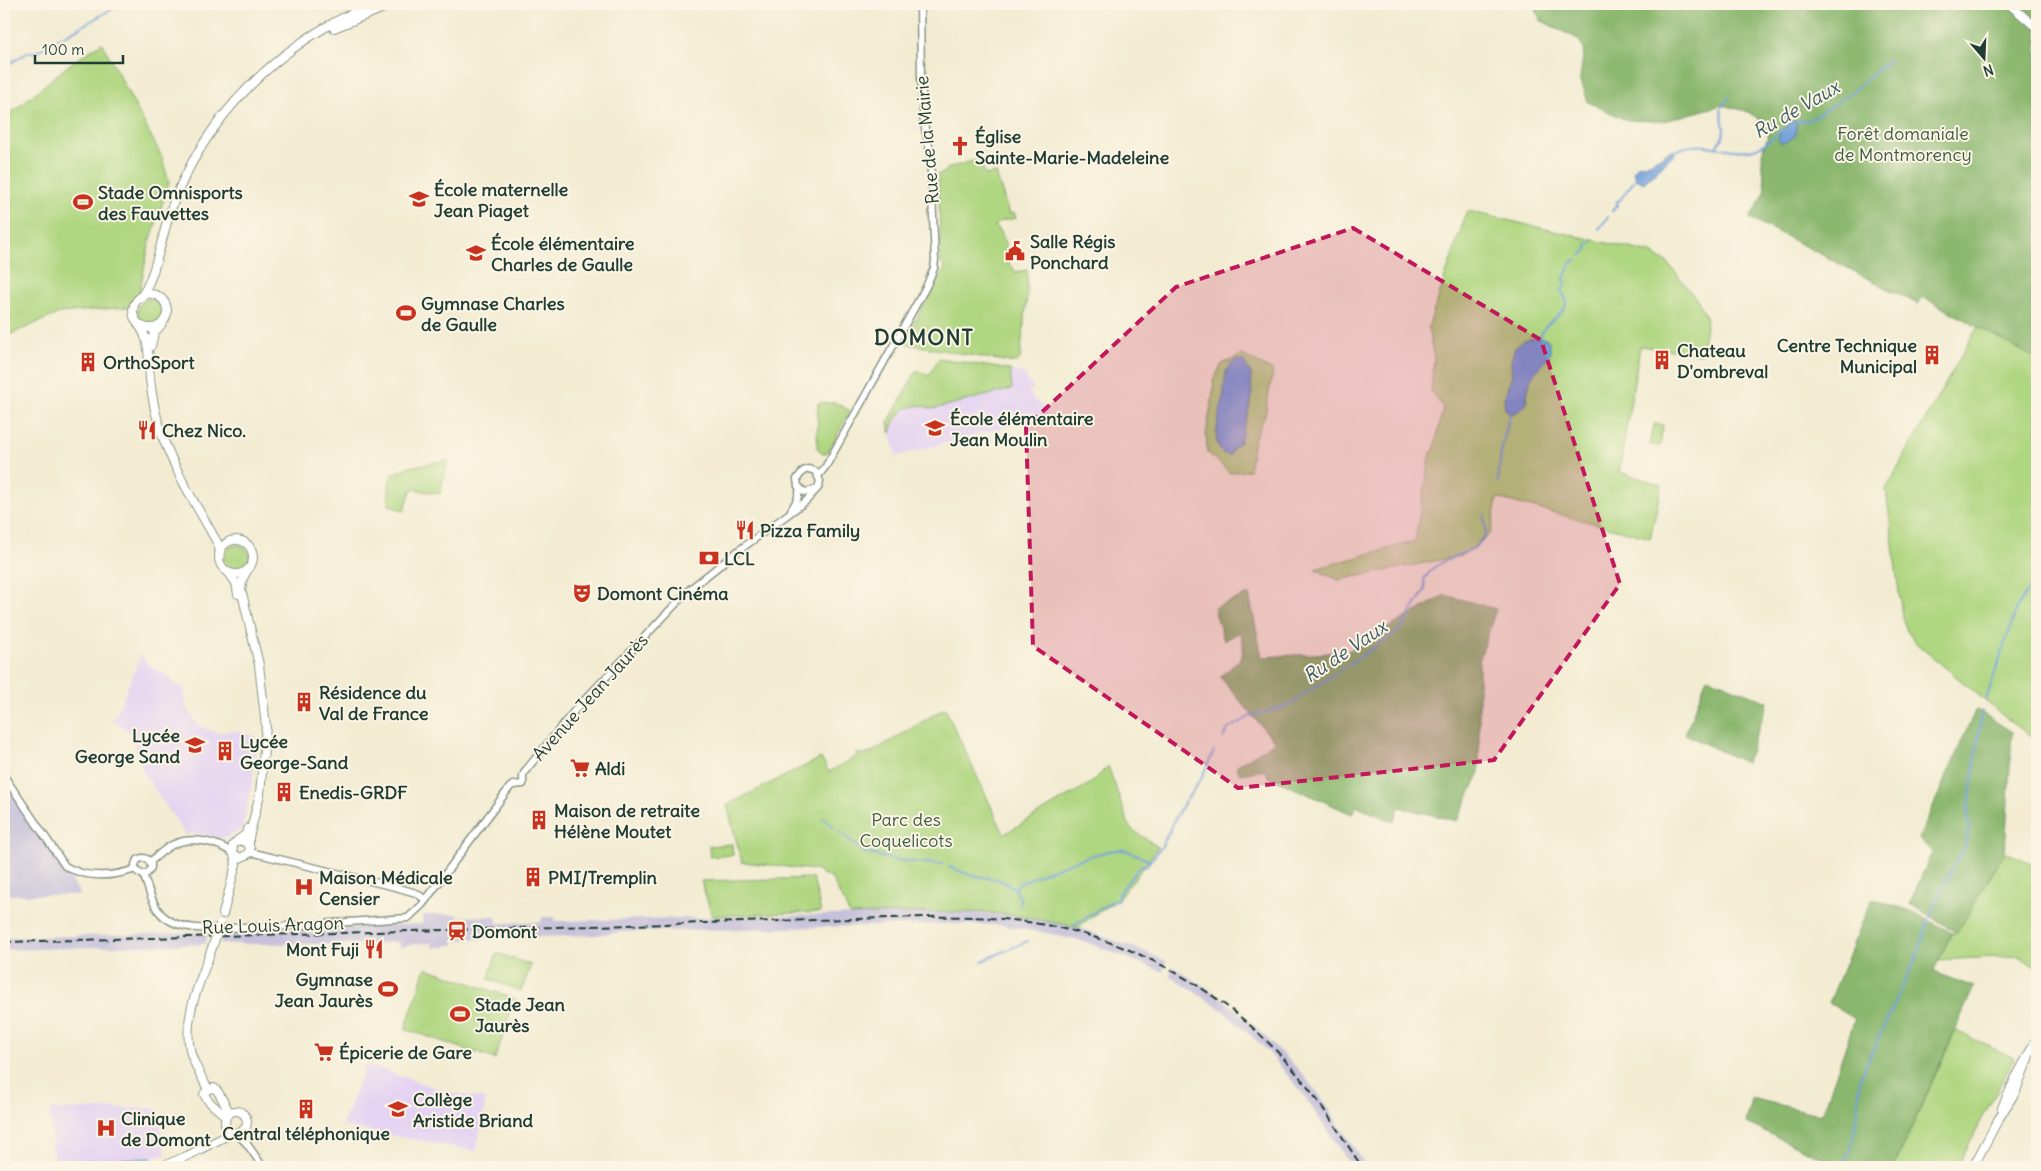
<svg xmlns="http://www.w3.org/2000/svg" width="2041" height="1171" font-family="Delius,sans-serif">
<rect width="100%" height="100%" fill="#fcf5e5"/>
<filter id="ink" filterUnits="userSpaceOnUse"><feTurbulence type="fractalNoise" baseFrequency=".02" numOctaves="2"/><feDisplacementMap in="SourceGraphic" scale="10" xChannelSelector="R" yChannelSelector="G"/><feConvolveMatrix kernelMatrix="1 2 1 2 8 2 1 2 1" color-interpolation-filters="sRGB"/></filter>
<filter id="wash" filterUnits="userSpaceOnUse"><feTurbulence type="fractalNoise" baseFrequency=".0096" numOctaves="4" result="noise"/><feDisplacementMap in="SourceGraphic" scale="20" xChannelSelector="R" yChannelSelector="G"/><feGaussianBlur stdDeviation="1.12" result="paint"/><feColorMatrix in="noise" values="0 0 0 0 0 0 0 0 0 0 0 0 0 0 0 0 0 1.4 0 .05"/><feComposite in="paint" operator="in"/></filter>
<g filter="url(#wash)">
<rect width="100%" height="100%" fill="#f3ecd3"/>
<g fill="#e4d3f2">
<path d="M1010 370 1024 373 1033 389 1029 392 1034 401 1036 400 1048 412 1043 420 1042 418 1035 419 897 456 891 433 893 423 904 409 919 405 933 409 1011 389Z"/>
<path d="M141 654 148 665 165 674 177 686 184 688 186 708 199 726 217 733 236 731 257 737 252 784 242 829 228 837 219 838 191 833 186 835 143 772 131 733 112 719 118 711Z"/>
<path d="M366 1064 450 1093 486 1099 476 1151 342 1126Z"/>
<path d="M154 1108 157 1110 166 1155 54 1162 50 1110Z"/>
</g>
<g fill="#c6c0da">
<path d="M4 775 81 895H4Z"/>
<path d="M957 912 1018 916 1079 928 1143 951 1166 961 1163 972 1089 943 1046 933 1001 925 947 924 622 932 596 935 454 940V945H447V947L432 948V943L414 944 400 948V943L391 941 381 944H220L223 933 422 924 423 915 458 914V917L496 916 497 923 541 922 542 917H555V921Z"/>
<path d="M209 932 205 944 4 950V938Z"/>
<path d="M1172 966 1218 995 1250 1022 1298 1069 1319 1094 1367 1167H1352L1302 1093 1268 1051 1222 1010 1170 976Z"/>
</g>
<g fill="#afd680" stroke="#678a5a">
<path d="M102 43 162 157 169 183 149 245 139 293 128 307 60 313 4 337V119L70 64Z"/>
<path d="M980 159 985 175 996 173 1009 214 1014 213 1016 218 1001 221 995 226C1005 235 1007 252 1010 267H1013L1015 272 1027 270V296L1020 359 1015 363 907 344 904 341 941 274 945 271 944 266 941 263 938 174 944 173 948 168Z"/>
<path d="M1467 211 1651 253 1668 263 1700 304 1707 319 1702 354 1640 346 1619 472 1662 485 1650 538 1497 498 1491 533 1474 548 1460 556 1339 580 1315 569 1415 541 1431 452 1434 451 1443 407 1431 391 1434 358 1428 328Z"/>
<circle cx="150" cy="312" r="13"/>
<path d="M1978 326 2037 359V739L2013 724 1917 644 1907 631 1902 617 1886 489Z"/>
<path d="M1243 355 1273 371 1265 415 1254 440 1249 470 1230 473 1207 452 1206 434 1214 387 1213 381 1222 364Z"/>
<path d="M939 358 1010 370 1012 389 933 409 919 405 904 409 893 423 891 433 888 423 917 370 929 376Z"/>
<path d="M818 403H836L850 411 828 452 823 454 817 448Z"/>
<path d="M1654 424 1663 425 1660 446 1650 444Z"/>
<path d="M448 460 440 494 414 489 411 491 404 511 389 505V483L392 474 409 467Z"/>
<circle cx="237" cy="558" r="13"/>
<path d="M945 708 1004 834 1091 783 1108 766 1130 828 1158 847C1145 864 1132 884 1116 900 1108 908 1082 921 1079 928 1050 922 1021 915 992 913 945 911 897 913 850 915L832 879 815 870 742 862 727 805 821 758 829 772 857 756 856 754H869Z"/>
<path d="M732 844 733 855 710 857 709 846Z"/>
<path d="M2005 852 2037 865V968L2019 956 1937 960 1952 933H1957Z"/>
<path d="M813 878 821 912 712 916 701 881Z"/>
<path d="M497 953 531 965 521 991 488 979Z"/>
<path d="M426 968 515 999 495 1059 405 1029Z"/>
<path d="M1954 1030 2014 1058 1957 1167H1894L1953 1036Z"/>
</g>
<g fill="#8bb76e" stroke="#557a51">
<path d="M1534 4H2037V359L1923 297 1918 304 1750 218 1765 192 1762 153 1769 133 1758 118 1746 111 1722 105 1664 121 1626 120 1588 102 1580 78 1584 49 1578 39 1540 20Z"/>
<path d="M1249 594 1262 657 1347 652 1445 595 1496 609 1479 661V774L1457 821 1399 807 1394 822 1356 806 1352 814 1269 777 1265 770 1240 774 1236 766 1275 742 1220 677C1238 660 1249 659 1240 632L1224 641 1214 608Z"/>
<path d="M1707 677 1768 702 1746 763 1685 734Z"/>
<path d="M1976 709 2012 732 2005 852 1957 933 1910 903 1932 852 1919 838Z"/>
<path d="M1872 899 1911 911 1952 933 1933 972 1974 987 1894 1167H1842L1746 1123 1751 1098 1822 1115 1855 1019 1829 1003Z"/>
</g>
<g fill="#73a1db" stroke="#496f88">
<path d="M1794 120 1797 121 1795 136 1788 141 1781 143 1778 140 1781 131Z"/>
<path d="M1673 149V155L1644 183 1636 179 1633 171 1637 165 1650 163Z"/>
<path d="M1540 337 1549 341C1555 363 1536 364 1530 382 1528 389 1527 398 1525 405L1517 412 1510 414 1505 409 1504 398 1512 375 1511 360 1515 348 1524 340Z"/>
<path d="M1237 360 1244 361 1251 374 1252 398 1240 442 1233 448 1230 455C1207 454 1220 412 1223 399 1224 389 1225 380 1226 371L1232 363Z"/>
</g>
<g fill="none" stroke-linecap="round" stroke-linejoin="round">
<g stroke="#73a1db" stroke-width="2">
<path d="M4 67 27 53 36 52 121 4"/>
<path d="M1797 121 1810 120 1851 93 1889 60"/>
<path d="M1717 146 1723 137 1724 129 1721 109 1729 97"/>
<path d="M1673 153C1699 134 1733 158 1757 148 1766 145 1774 136 1782 130"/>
<path d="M1612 211 1617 205V201L1620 200 1636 178"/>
<path d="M1599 229 1608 217"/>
<path d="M1581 255 1587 250V245L1592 242"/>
<path d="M1539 339C1541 334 1543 328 1547 325 1556 316 1564 314 1567 301L1561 290 1566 285 1564 278 1571 263 1577 260"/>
<path d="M1498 482 1501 452 1510 413"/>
<path d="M1986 700 2017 607 2037 576"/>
<path d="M1223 738 1228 729 1251 716 1287 706 1400 630 1425 590 1424 579 1433 568 1443 562 1474 548 1483 538 1486 532 1484 515"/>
<path d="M823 818 834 827"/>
<path d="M839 831 865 853 901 861 943 864"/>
<path d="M949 867C956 869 963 873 971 875 990 879 999 876 1015 889"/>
<path d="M1019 906 1021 900 1015 889 1017 885C1036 875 1105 847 1124 850 1133 852 1142 858 1150 861"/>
<path d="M1074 925 1109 903 1118 900V894L1141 865 1146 866 1162 846 1179 811 1201 779 1214 751"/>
<path d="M982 961 1028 941"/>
<path d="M57 1167 66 1162 153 1158"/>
<path d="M1842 1167 1852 1146 1858 1108 1860 1078 1915 960 1934 906 1952 868 1963 852 1969 828 1968 810 1982 711"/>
</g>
</g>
</g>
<g filter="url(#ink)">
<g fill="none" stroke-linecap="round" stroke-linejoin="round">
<defs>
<g id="minor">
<path d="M819 475 826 466 926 287 934 268 935 260 930 151 924 124 921 78 920 4"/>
<path d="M791 510 797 500 800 488"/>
<path d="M4 776 65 866C87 879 112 877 136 869"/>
<path d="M248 854 254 853 399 888 416 893 426 900"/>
<circle cx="143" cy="866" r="8"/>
<path d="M150 862C157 856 164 849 172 845 191 835 217 842 233 853"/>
<path d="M143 874C148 886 150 899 158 910 180 941 241 923 273 927L408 918 422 905 510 787 513 785 523 784V775L526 770 575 710 690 589 738 551 806 501 818 488 820 481 815 471 809 469 803 471 797 479 798 486 804 492 815 490"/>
<path d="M244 1130 247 1144"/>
<path d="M236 1133 247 1144 263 1167"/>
</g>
<g id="major">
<path d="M2009 4 2037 28"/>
<path d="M334 28 393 4"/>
<circle cx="150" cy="311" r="17"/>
<path d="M140 297C153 286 163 232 170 212 203 118 281 40 374 4"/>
<path d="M138 324C151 340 148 359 150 379 152 398 156 417 162 435 176 474 198 508 218 544L220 552"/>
<path d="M151 346 154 333 161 325"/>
<circle cx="236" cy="557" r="17"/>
<path d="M248 569 243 578 241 589 259 665 266 726 260 794 249 837V845"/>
<path d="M229 573 236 583 238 594"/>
<path d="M238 840 245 835 248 829"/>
<path d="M223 914 236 864C236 857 231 852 233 845L238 840 248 843 250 848 248 854 240 858 235 855"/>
<path d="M208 1089C202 1078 195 1066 191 1054 181 1018 202 978 213 945"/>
<path d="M208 1089 204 1094C207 1103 219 1109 226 1117"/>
<path d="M208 1089 214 1088C220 1091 224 1105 230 1113"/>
<path d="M2002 1108 2015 1079 2037 1039"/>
<circle cx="236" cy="1122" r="11"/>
<path d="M161 1167 187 1156 232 1133"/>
<path d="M1973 1167 1998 1120 2016 1091 2030 1053"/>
</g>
</defs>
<use href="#minor" stroke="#899484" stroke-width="9"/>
<use href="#major" stroke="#899484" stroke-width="10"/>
<use href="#minor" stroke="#fff" stroke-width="6"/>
<use href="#major" stroke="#fff" stroke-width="8"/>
<path stroke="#1f3d34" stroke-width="2" stroke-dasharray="8 4" stroke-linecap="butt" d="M4 942 925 917C961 916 998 917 1034 923 1134 939 1226 991 1292 1068 1319 1099 1340 1134 1362 1167"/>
<defs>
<path id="major-bridge" d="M213 945 220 924"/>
</defs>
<use href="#major-bridge" stroke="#899484" stroke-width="10" stroke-linecap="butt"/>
<use href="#major-bridge" stroke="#fff" stroke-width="8"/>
</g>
</g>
<path fill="#c2185b" fill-opacity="0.2" stroke="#c2185b" stroke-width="4" stroke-dasharray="10 6" stroke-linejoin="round" d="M1353 228 1541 340 1620 584 1494 760 1238 788 1033 646 1026 427 1176 287Z"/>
<defs>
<symbol id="church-bare" viewBox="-9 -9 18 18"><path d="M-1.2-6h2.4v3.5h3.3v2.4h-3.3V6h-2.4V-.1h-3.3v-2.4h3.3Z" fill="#c8321e" stroke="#fcf5e5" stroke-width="2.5" paint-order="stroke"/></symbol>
<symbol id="school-bare" viewBox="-9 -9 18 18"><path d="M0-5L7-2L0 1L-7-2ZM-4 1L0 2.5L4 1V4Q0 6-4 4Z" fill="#c8321e" stroke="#fcf5e5" stroke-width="2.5" paint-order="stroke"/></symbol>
<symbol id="stadium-bare" viewBox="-9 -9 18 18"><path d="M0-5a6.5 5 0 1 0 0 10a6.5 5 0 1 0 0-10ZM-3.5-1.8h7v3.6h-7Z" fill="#c8321e" stroke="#fcf5e5" stroke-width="2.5" paint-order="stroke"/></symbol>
<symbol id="civic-bare" viewBox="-9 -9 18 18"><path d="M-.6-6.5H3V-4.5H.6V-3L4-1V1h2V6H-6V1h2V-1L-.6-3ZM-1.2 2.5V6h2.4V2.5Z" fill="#c8321e" stroke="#fcf5e5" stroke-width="2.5" paint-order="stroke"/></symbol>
<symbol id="building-bare" viewBox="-9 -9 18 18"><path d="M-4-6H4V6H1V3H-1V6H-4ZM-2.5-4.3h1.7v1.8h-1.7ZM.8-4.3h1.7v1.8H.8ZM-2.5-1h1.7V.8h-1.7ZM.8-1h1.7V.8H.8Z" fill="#c8321e" stroke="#fcf5e5" stroke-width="2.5" paint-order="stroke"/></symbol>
<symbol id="restaurant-bare" viewBox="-9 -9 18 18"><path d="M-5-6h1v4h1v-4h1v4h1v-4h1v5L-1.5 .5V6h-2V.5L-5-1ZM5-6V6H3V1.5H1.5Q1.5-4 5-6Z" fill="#c8321e" stroke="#fcf5e5" stroke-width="2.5" paint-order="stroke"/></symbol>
<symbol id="bank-bare" viewBox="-9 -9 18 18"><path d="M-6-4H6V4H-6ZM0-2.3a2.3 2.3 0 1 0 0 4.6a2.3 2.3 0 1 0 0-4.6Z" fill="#c8321e" stroke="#fcf5e5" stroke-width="2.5" paint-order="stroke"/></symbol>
<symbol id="theatre-bare" viewBox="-9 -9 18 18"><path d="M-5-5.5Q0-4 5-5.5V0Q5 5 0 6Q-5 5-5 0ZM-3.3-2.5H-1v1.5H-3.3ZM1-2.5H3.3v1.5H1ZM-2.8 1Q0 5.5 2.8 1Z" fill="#c8321e" stroke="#fcf5e5" stroke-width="2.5" paint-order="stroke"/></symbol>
<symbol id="supermarket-bare" viewBox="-9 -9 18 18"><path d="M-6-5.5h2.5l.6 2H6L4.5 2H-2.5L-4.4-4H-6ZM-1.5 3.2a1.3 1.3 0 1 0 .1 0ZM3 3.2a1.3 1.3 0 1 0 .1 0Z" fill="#c8321e" stroke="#fcf5e5" stroke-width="2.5" paint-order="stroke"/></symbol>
<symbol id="hospital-bare" viewBox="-9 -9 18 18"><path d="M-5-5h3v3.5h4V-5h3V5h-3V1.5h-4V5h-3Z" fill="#c8321e" stroke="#fcf5e5" stroke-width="2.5" paint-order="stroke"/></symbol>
<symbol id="station-bare" viewBox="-9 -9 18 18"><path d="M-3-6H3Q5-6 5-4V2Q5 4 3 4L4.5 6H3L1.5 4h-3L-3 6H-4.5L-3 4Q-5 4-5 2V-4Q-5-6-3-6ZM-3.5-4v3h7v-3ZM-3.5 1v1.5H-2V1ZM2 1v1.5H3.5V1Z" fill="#c8321e" stroke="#fcf5e5" stroke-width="2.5" paint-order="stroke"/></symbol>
</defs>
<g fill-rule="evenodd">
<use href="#church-bare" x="946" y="132" width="28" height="28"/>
<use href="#school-bare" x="405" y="185" width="28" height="28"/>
<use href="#stadium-bare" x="69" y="188" width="28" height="28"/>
<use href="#civic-bare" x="1001" y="237" width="28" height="28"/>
<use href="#school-bare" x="462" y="239" width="28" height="28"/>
<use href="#stadium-bare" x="392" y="299" width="28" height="28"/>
<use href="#building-bare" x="1918" y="341" width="28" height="28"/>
<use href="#building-bare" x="1648" y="346" width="28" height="28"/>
<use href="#building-bare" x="74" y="348" width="28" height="28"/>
<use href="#school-bare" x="921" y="414" width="28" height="28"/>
<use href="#restaurant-bare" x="133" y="416" width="28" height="28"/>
<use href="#restaurant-bare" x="731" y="516" width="28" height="28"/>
<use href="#bank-bare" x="695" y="544" width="28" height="28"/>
<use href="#theatre-bare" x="568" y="579" width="28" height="28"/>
<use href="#building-bare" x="290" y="688" width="28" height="28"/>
<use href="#school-bare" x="181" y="731" width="28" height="28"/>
<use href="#building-bare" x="211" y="737" width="28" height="28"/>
<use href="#supermarket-bare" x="566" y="754" width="28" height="28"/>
<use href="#building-bare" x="270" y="778" width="28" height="28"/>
<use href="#building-bare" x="525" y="806" width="28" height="28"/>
<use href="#building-bare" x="519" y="863" width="28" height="28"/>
<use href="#hospital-bare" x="290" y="873" width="28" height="28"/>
<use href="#station-bare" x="443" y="917" width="28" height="28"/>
<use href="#restaurant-bare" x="360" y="935" width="28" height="28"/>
<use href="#stadium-bare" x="374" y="975" width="28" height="28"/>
<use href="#stadium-bare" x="446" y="1000" width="28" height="28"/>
<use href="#supermarket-bare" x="310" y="1038" width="28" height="28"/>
<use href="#building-bare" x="292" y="1095" width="28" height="28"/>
<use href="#school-bare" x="384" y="1095" width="28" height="28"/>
<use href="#hospital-bare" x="92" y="1114" width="28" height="28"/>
</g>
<g text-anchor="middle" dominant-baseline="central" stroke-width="4" stroke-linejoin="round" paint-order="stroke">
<g font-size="18" fill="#3c5c43" stroke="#fcf5e5">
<text x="1903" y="133">Forêt domaniale<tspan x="1903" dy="21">de Montmorency</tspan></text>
<text x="906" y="819">Parc des<tspan x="906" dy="21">Coquelicots</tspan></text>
</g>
<g font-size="18" font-weight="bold" fill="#1f3d34" stroke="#fcf5e5" text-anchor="start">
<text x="975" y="136">Église<tspan x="975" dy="21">Sainte-Marie-Madeleine</tspan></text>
<text x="434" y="189">École maternelle<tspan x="434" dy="21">Jean Piaget</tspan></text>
<text x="98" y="192">Stade Omnisports<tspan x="98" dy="21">des Fauvettes</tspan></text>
<text x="1030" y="241">Salle Régis<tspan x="1030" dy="21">Ponchard</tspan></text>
<text x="491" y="243">École élémentaire<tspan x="491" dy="21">Charles de Gaulle</tspan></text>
<text x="421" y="303">Gymnase Charles<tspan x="421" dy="21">de Gaulle</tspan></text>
<text x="1917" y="345" text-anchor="end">Centre Technique<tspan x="1917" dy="21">Municipal</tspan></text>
<text x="1677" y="350">Chateau<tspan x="1677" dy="21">D'ombreval</tspan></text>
<text x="103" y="362">OrthoSport</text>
<text x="950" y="418">École élémentaire<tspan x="950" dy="21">Jean Moulin</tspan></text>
<text x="162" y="430">Chez Nico.</text>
<text x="760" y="530">Pizza Family</text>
<text x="724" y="558">LCL</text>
<text x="597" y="593">Domont Cinéma</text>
<text x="319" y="692">Résidence du<tspan x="319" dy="21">Val de France</tspan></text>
<text x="180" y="735" text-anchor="end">Lycée<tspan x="180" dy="21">George Sand</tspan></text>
<text x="240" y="741">Lycée<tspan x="240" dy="21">George-Sand</tspan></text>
<text x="595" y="768">Aldi</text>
<text x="299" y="792">Enedis-GRDF</text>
<text x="554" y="810">Maison de retraite<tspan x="554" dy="21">Hélène Moutet</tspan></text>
<text x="319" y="877">Maison Médicale<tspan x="319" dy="21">Censier</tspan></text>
<text x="548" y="877">PMI/Tremplin</text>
<text x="472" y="931">Domont</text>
<text x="359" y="949" text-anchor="end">Mont Fuji</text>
<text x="373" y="979" text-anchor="end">Gymnase<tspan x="373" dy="21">Jean Jaurès</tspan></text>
<text x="475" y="1004">Stade Jean<tspan x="475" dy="21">Jaurès</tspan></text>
<text x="339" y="1052">Épicerie de Gare</text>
<text x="413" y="1099">Collège<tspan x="413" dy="21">Aristide Briand</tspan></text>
<text x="121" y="1118">Clinique<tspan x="121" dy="21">de Domont</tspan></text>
<text x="306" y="1133" text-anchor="middle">Central téléphonique</text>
</g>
<g font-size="18" fill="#1f3d34" stroke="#fcf5e5">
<text transform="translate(927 140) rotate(-95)">Rue de la Mairie</text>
<text transform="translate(590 697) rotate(-48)">Avenue Jean Jaurès</text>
<text transform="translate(273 925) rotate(-2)">Rue Louis Aragon</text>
</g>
<g font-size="19" font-style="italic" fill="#385b66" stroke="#fcf5e5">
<text transform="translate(1796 109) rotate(-30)">Ru de Vaux</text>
<text transform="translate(1345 651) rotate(-34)">Ru de Vaux</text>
</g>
<g font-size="22" font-weight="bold" letter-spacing="1" fill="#1f3d34" stroke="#fcf5e5">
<text x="924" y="337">DOMONT</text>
</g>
</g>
<rect width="2041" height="1171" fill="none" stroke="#fcf5e5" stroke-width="20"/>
<g transform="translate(1984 58) rotate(161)" stroke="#fcf5e5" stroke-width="4" paint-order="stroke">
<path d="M0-4L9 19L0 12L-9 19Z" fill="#1f3d34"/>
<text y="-8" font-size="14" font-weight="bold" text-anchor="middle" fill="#1f3d34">N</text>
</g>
<path d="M35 55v8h88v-8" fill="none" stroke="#1f3d34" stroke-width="2.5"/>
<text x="42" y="55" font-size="15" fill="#1f3d34" stroke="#fcf5e5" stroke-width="4" paint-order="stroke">100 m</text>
</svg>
